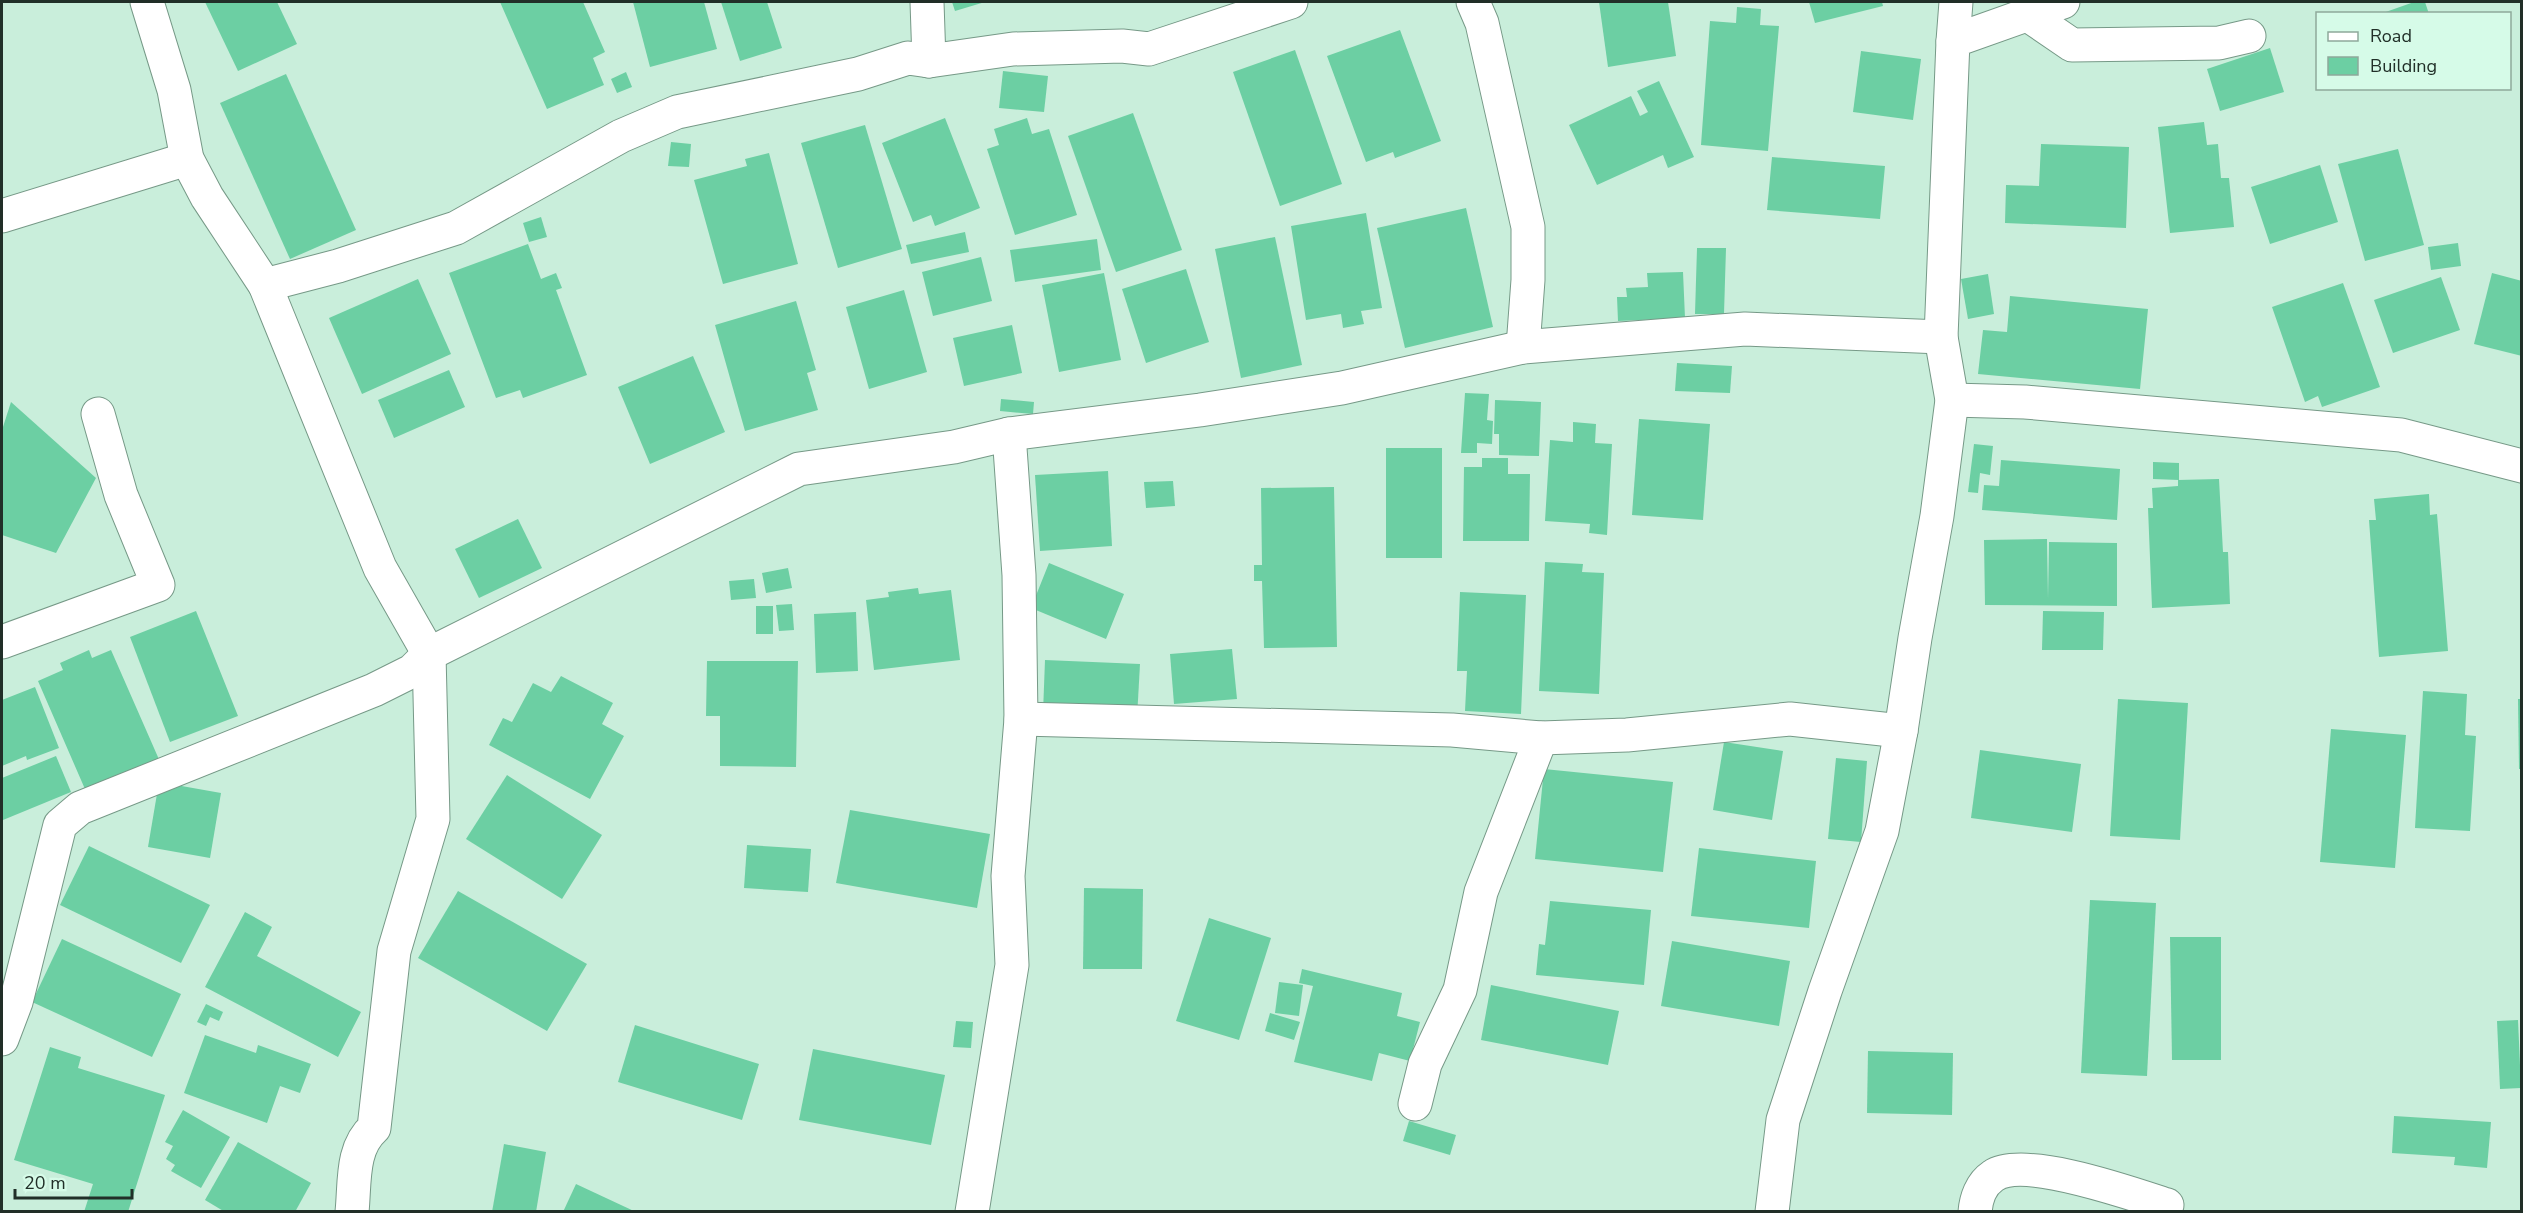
<svg xmlns="http://www.w3.org/2000/svg" width="2523" height="1213" font-family="'Nunito Sans',sans-serif">
<rect width="100%" height="100%" fill="#c9eedb"/>
<g fill="#6ccfa3">
<path d="M205 2H277L297 44 238 71Z"/>
<path d="M500 2H583L605 52 593 58 604 85 547 109Z"/>
<path d="M633 2H704L717 49 650 67Z"/>
<path d="M721 2H767L782 48 740 61Z"/>
<path d="M952 2H985L955 11Z"/>
<path d="M1599 2H1668L1676 56 1608 67Z"/>
<path d="M1809 2H1882L1883 6 1815 23Z"/>
<path d="M2414 2H2425L2429 14H2380Z"/>
<path d="M1737 7 1761 9 1760 25 1779 26 1768 151 1701 145 1710 21 1736 23Z"/>
<path d="M1400 30 1441 141 1395 158 1393 152 1366 162 1327 56Z"/>
<path d="M2270 48 2284 92 2220 111 2207 69Z"/>
<path d="M1295 50 1342 184 1280 206 1233 72Z"/>
<path d="M1861 51 1921 59 1913 120 1853 112Z"/>
<path d="M1003 71 1048 76 1044 112 999 108Z"/>
<path d="M626 72 632 87 617 93 611 79Z"/>
<path d="M286 74 356 230 290 259 220 103Z"/>
<path d="M1659 81 1694 157 1668 168 1663 155 1597 185 1569 125 1631 96 1640 116 1648 112 1637 91Z"/>
<path d="M1133 113 1182 250 1116 272 1068 136Z"/>
<path d="M945 118 980 208 935 226 931 215 913 222 882 143Z"/>
<path d="M1027 118 1032 134 1049 129 1077 215 1015 235 987 149 999 145 994 129Z"/>
<path d="M2204 122 2207 145 2218 144 2221 178H2229L2234 227 2170 233 2158 127Z"/>
<path d="M865 125 902 249 838 268 801 143Z"/>
<path d="M671 142 691 144 689 167 668 166Z"/>
<path d="M2041 144 2129 147 2126 228 2005 223 2006 185 2039 186Z"/>
<path d="M2398 149 2424 245 2365 261 2338 164Z"/>
<path d="M769 153 798 264 723 284 694 180 747 166 745 159Z"/>
<path d="M1772 157 1885 166 1880 219 1767 210Z"/>
<path d="M2320 165 2338 222 2270 244 2251 187Z"/>
<path d="M1466 208 1493 327 1405 348 1377 228Z"/>
<path d="M1366 213 1382 308 1361 311 1364 324 1343 328 1341 314 1306 320 1291 226Z"/>
<path d="M541 217 547 237 529 242 523 223Z"/>
<path d="M965 232 969 252 911 264 906 245Z"/>
<path d="M1275 237 1302 365 1241 378 1215 249Z"/>
<path d="M1097 239 1101 270 1015 282 1010 250Z"/>
<path d="M2458 243 2461 266 2431 270 2428 247Z"/>
<path d="M528 244 541 279 556 273 562 288 556 290 587 375 523 398 520 390 496 398 449 273Z"/>
<path d="M1697 248H1726L1724 314H1695Z"/>
<path d="M981 257 992 301 933 316 922 272Z"/>
<path d="M1186 269 1209 342 1146 363 1122 289Z"/>
<path d="M1683 272 1685 318 1618 321 1617 297H1627L1626 288 1648 287 1647 273Z"/>
<path d="M1104 273 1121 360 1059 372 1042 285Z"/>
<path d="M2492 273 2522 281V356L2474 344Z"/>
<path d="M1988 274 1994 314 1968 319 1961 279Z"/>
<path d="M2441 277 2460 330 2393 353 2374 300Z"/>
<path d="M418 279 451 354 362 394 329 318Z"/>
<path d="M2343 283 2380 387 2322 407 2318 396 2305 402 2272 307Z"/>
<path d="M904 290 927 372 869 389 846 307Z"/>
<path d="M2010 296 2148 309 2140 389 1978 374 1983 330 2007 332Z"/>
<path d="M796 301 816 370 807 373 818 410 745 431 715 325Z"/>
<path d="M1012 325 1022 373 964 386 953 338Z"/>
<path d="M693 356 725 432 650 464 618 387Z"/>
<path d="M1677 363 1732 366 1730 393 1675 391Z"/>
<path d="M449 370 465 407 394 438 378 400Z"/>
<path d="M1465 393 1489 394 1487 420 1493 421 1492 444 1477 443V453H1461Z"/>
<path d="M1001 399 1034 402 1033 414 1000 411Z"/>
<path d="M1495 400 1541 402 1539 456 1499 455V434H1494Z"/>
<path d="M11 402 96 478 56 553 2 535V430Z"/>
<path d="M1639 419 1710 424 1703 520 1632 515Z"/>
<path d="M1573 422 1596 424 1595 443 1612 444 1607 535 1589 533 1590 524 1545 521 1550 440 1573 442Z"/>
<path d="M1974 444 1993 446 1990 475 1980 473 1978 493 1968 492Z"/>
<rect x="1386" y="448" width="56" height="110"/>
<path d="M1482 458H1508V474H1530L1529 541H1463L1464 467H1482Z"/>
<path d="M2001 460 2120 469 2117 520 1982 510 1984 485 1999 486Z"/>
<path d="M2153 462 2179 463V480L2153 479Z"/>
<path d="M1108 471 1112 546 1040 551 1035 475Z"/>
<path d="M2219 479 2223 552H2228L2230 604 2152 608 2148 508H2153L2152 488 2178 486V480Z"/>
<path d="M1173 481 1175 506 1146 508 1144 482Z"/>
<path d="M1334 487 1337 647 1264 648 1262 581H1254V565H1262L1261 488Z"/>
<path d="M2429 494 2430 515 2437 514 2448 651 2379 657 2369 520H2376L2374 499Z"/>
<path d="M518 519 542 568 479 598 455 549Z"/>
<path d="M2047 539 2048 599 2049 542 2117 543V606L1985 605 1984 540Z"/>
<path d="M1545 562 1583 564 1582 572 1604 573 1599 694 1539 691Z"/>
<path d="M1049 563 1124 594 1106 639 1031 608Z"/>
<path d="M788 568 792 588 766 593 762 573Z"/>
<path d="M754 579 756 598 731 600 729 581Z"/>
<path d="M918 588 919 594 951 590 960 660 874 670 866 600 889 597 888 592Z"/>
<path d="M1460 592 1526 595 1521 714 1465 711 1467 671H1457Z"/>
<path d="M792 604 794 630 779 631 776 605Z"/>
<rect x="756" y="606" width="17" height="28"/>
<path d="M196 611 238 716 170 742 130 637Z"/>
<path d="M2043 611 2104 612 2103 650H2042Z"/>
<path d="M856 612 858 671 816 673 814 614Z"/>
<path d="M1232 649 1237 699 1174 704 1170 654Z"/>
<path d="M89 650 92 658 111 650 161 764 88 796 38 681 63 670 60 663Z"/>
<path d="M1045 660 1140 664 1137 718 1043 713Z"/>
<path d="M707 661H798L796 767 720 766V716H706Z"/>
<path d="M561 676 613 703 602 724 624 736 590 799 489 745 503 718 512 722 533 683 551 692Z"/>
<path d="M35 687 59 748 27 760 26 756 2 766V700Z"/>
<path d="M2423 691 2467 694 2465 735 2476 736 2470 831 2415 828Z"/>
<path d="M2118 699 2188 703 2180 840 2110 836Z"/>
<path d="M2518 699H2522V769H2519Z"/>
<path d="M2331 729 2406 735 2395 868 2320 862Z"/>
<path d="M1724 742 1783 751 1772 820 1713 810Z"/>
<path d="M1980 750 2081 764 2072 832 1971 818Z"/>
<path d="M56 756 71 792 3 820 2 778Z"/>
<path d="M1836 758 1867 761 1861 842 1828 839Z"/>
<path d="M1544 769 1673 782 1663 872 1535 859Z"/>
<path d="M507 775 602 835 562 899 466 839Z"/>
<path d="M159 782 221 793 210 858 148 847Z"/>
<path d="M850 810 990 834 977 908 836 883Z"/>
<path d="M747 845 811 849 808 892 744 888Z"/>
<path d="M89 846 210 905 181 963 60 905Z"/>
<path d="M1699 848 1816 861 1809 928 1691 916Z"/>
<path d="M1084 888 1143 889 1142 969H1083Z"/>
<path d="M458 891 587 964 547 1031 418 958Z"/>
<path d="M2090 900 2156 903 2147 1076 2081 1073Z"/>
<path d="M1550 901 1651 910 1644 985 1536 975 1539 944 1545 945Z"/>
<path d="M245 912 272 927 257 956 361 1012 338 1057 205 987Z"/>
<path d="M1209 918 1271 938 1239 1040 1176 1021Z"/>
<path d="M2170 937H2221V1060H2172Z"/>
<path d="M62 939 181 994 152 1057 32 1002Z"/>
<path d="M1672 941 1790 961 1779 1026 1661 1006Z"/>
<path d="M1302 969 1402 993 1397 1016 1420 1022 1410 1061 1379 1053 1372 1081 1294 1062 1313 986 1299 983Z"/>
<path d="M1279 982 1303 985 1299 1016 1275 1013Z"/>
<path d="M1491 985 1619 1011 1608 1065 1481 1040Z"/>
<path d="M206 1004 223 1012 219 1021 210 1017 206 1026 197 1022Z"/>
<path d="M1270 1013 1300 1022 1294 1040 1265 1031Z"/>
<path d="M2518 1020 2521 1088 2500 1089 2497 1021Z"/>
<path d="M956 1021 973 1022 971 1048 953 1047Z"/>
<path d="M635 1025 759 1064 742 1120 618 1082Z"/>
<path d="M205 1035 256 1053 258 1045 311 1064 300 1093 280 1086 267 1123 184 1093Z"/>
<path d="M50 1047 81 1057 78 1068 165 1095 128 1212H84L93 1184 14 1160Z"/>
<path d="M813 1049 945 1075 931 1145 799 1120Z"/>
<path d="M1868 1051 1953 1053 1952 1115 1867 1113Z"/>
<path d="M183 1110 230 1137 201 1188 171 1171 175 1165 166 1159 173 1146 165 1142Z"/>
<path d="M2394 1116 2491 1122 2487 1168 2454 1165 2455 1157 2392 1153Z"/>
<path d="M1409 1121 1456 1135 1450 1155 1403 1141Z"/>
<path d="M238 1142 311 1183 295 1212H225L205 1200Z"/>
<path d="M504 1144 546 1152 536 1212H492Z"/>
<path d="M576 1184 636 1212H563Z"/>
</g>
<g fill="none" stroke-linecap="round" stroke-linejoin="round">
<defs>
<g id="minor">
<path d="M147 2 174 90 187 159 207 197 265 285 380 568 429 654 433 819 394 951 374 1128C351 1148 355 1183 352 1212"/>
<path d="M927 2 929 61"/>
<path d="M1473 2 1482 23 1528 227V280L1523 347"/>
<path d="M2028 15 2072 45 2219 43 2249 36"/>
<path d="M1953 41 1956 2"/>
<path d="M2 216 187 159"/>
<path d="M265 285 338 266 456 228 621 136 677 112 858 74 908 58 929 61 1013 49 1122 46 1149 49 1291 2"/>
<path d="M1952 400 2025 402 2401 435 2522 466"/>
<path d="M2 642 158 585 121 495 98 414"/>
<path d="M1021 719 1452 730 1541 738 1627 735 1790 719 1901 731"/>
<path d="M2 1039 16 1002 60 825 80 808 374 690 412 671 429 654 799 469 954 447 1009 434 1200 410 1342 388 1523 347 1745 329 1941 337"/>
<path d="M1415 1104 1425 1064 1460 990 1481 892 1541 738"/>
<path d="M972 1212 1012 965 1008 876 1021 719 1019 575 1009 434"/>
<path d="M1772 1212 1783 1120 1825 991 1882 831 1901 731 1915 638 1937 516 1952 400 1941 337 1953 41 2063 2"/>
<path d="M1975 1212C1976 1199 1981 1184 1993 1176 2023 1155 2133 1194 2167 1205"/>
</g>
</defs>
<use href="#minor" stroke="#769987" stroke-width="35"/>
<use href="#minor" stroke="#fff" stroke-width="33"/>
</g>
<rect width="2523" height="1213" fill="none" stroke="#212f28" stroke-width="6"/>
<rect x="2316" y="12" width="195" height="78" fill="#d6fbe8" stroke="#8ea99b" stroke-width="1.5"/>
<rect x="2328" y="32" width="30" height="9" fill="#ffffff" stroke="#8ea99b" stroke-width="1.5"/>
<text x="2370" y="42" font-size="18" fill="#212f28">Road</text>
<rect x="2328" y="57" width="30" height="18" fill="#6ccfa3" stroke="#8ea99b" stroke-width="1.5"/>
<text x="2370" y="72" font-size="18" fill="#212f28">Building</text>
<path d="M15 1189v9h117v-9" fill="none" stroke="#212f28" stroke-width="3"/>
<text x="24" y="1189" font-size="18" fill="#212f28" stroke="#d6fbe8" stroke-width="4.5" paint-order="stroke">20 m</text>
</svg>
